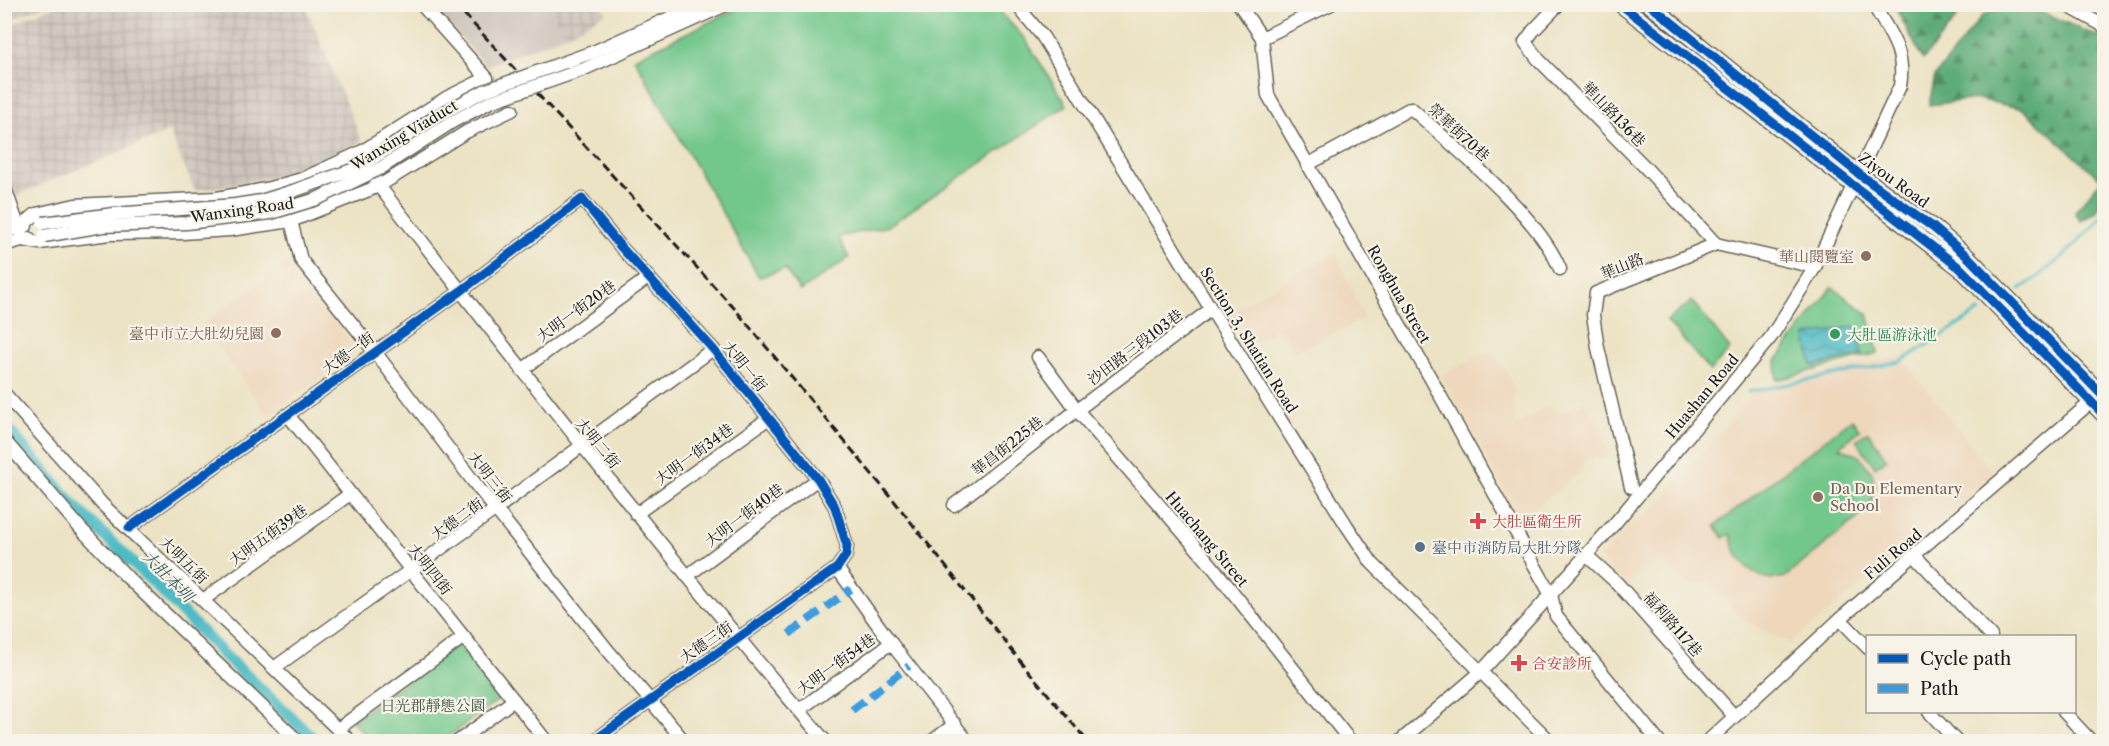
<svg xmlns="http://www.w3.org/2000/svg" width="2109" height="746" font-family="'Libre Caslon Text','Noto Serif TC',serif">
<defs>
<pattern id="industrial-grid" width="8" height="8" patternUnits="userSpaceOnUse" patternTransform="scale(1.5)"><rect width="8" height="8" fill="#ccc2b9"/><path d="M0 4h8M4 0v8" fill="none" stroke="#afa69e"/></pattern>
<pattern id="forest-firs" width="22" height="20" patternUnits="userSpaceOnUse" patternTransform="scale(1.5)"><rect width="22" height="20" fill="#5dac77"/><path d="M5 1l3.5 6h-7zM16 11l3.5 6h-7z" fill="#4c8b61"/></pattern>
<pattern id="water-waves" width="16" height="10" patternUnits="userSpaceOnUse" patternTransform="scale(1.5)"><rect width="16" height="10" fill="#4dbbc6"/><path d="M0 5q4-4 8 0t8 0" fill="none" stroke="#3f97a0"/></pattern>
</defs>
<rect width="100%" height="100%" fill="#f7f3e8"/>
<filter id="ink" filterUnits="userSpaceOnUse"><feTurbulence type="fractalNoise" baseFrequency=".0167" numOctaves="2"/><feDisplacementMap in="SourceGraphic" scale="12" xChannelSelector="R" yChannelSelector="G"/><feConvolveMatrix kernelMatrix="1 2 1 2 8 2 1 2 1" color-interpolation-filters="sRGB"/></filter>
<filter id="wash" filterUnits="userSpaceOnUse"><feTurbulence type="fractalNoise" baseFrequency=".008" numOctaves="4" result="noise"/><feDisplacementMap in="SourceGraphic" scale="24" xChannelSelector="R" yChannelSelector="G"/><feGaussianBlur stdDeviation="1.35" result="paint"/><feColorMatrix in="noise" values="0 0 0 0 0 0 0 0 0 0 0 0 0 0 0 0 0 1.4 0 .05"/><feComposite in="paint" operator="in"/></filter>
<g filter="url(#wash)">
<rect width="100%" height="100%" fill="#ece3c4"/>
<g fill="#eed7bb">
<path d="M1336 253 1364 319 1293 352 1280 327 1244 348 1225 314Z"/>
<path d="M289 262 353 345V350L352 356 268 416 202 324Z"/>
<path d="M1490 352 1507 371 1514 390V426L1546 407 1562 413 1585 401 1600 424 1609 455 1602 460 1593 456 1583 463 1581 471 1520 520 1443 378 1446 373 1480 355Z"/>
<path d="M1900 356 1997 477 1790 643 1743 620 1710 582 1686 585 1660 558 1626 585 1600 558 1638 517 1645 518 1726 426 1756 387Z"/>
</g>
<g fill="url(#industrial-grid)">
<path d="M5 4H46V5L5 22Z"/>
<path d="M59 4 305 5 362 142 283 175 195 191 169 131 15 196 5 171V27Z"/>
<path d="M546 5H601L606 13 566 35Z"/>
</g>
<path fill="#ccc2b9" d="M431 5H546L566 35 486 66Z"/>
<g fill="url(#forest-firs)" stroke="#3c644a" stroke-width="1.5">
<path d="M1894 5H1967L1923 60Z"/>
<path d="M2004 5H2025L2104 39V197L2096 212 2081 221 2075 212 2101 180 2023 109 1978 99 1929 105 1935 76 1982 16Z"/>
</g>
<g fill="#72c78b" stroke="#477254" stroke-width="1.5">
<path d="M745 5H994L1025 39 1067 105 888 226 838 237 849 258 800 291 785 269 759 277 634 58Z"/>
<path d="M1832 287 1868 314 1878 353 1777 380 1776 361Z"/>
<path d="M1692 301 1730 349 1710 371 1667 321Z"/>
<path d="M1852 419 1860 430 1839 447 1859 456 1872 473 1875 486 1870 508 1785 577C1757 586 1734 559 1730 534L1724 538 1715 526Z"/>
<path d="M1868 432 1887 459 1875 467 1856 440Z"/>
<path d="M458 645 501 698 442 741H372L352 721Z"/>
</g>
<path fill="url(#water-waves)" stroke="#346c71" stroke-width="1.5" d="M1855 326 1862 355 1812 366 1806 336Z"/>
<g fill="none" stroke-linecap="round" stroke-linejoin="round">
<g stroke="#4dbbc6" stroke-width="3">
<path d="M2020 289C2053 268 2079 243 2104 214"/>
<path d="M1748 392 1900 362 1980 311"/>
</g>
<path stroke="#4dbbc6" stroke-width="12" d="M4 425 77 509 156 585 224 655 317 742"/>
</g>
</g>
<g filter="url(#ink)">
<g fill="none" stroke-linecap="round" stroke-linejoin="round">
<defs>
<g id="minor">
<path d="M1016 4 1043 37 1211 309 1347 526 1372 563 1551 742"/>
<path d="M1239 4 1262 38 1268 95 1431 379 1512 525 1551 595 1556 616 1659 742"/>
<path d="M1559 4 1533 31 1525 42 1538 59 1645 167 1716 244"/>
<path d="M2064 4 2104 26"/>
<path d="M1262 38 1331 4"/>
<path d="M361 152 379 186C525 374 671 561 826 742"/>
<path d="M1307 165 1411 108C1454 147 1539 216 1560 269"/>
<path d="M4 185 23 240 40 243 110 234 182 233 230 230 291 221 379 186 466 132 512 110"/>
<path d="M291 221 301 260 375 352 473 481 606 648 685 742"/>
<path d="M19 228 36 214 75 205 217 198 266 189 302 179 361 152 446 98 487 78 421 4"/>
<path d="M4 232 26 226"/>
<path d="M4 245 29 238"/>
<path d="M1038 357 1077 410 1212 566 1351 742"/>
<path d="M522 370 649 277"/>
<path d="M4 393 102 504 351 742"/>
<path d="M288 415 547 742"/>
<path d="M4 440 81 529 128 578 299 742"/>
<path d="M1631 487 1598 348 1593 315 1596 293 1716 244 1815 267"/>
<path d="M954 505 1077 410 1211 309"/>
<path d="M636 514 769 418"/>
<path d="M129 528 461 291 582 199 620 246 713 349 818 479 835 507 847 546 846 555 837 568 592 742"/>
<path d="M1586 555 1617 583 1734 716"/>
<path d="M1915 556 1991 636"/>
<path d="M837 568 891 643 968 742"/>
<path d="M687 576 818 479"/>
<path d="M203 600 350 494"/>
<path d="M1840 619 1868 648"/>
<path d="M274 668 496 509 713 349"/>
<path d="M799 710 891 643"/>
<path d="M1929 712 1957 742"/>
<path d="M2064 712 2092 742"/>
<path d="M338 729 464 637"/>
<path d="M457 742 514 700"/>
<path d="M931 742 955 724"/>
<path d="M1399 742 1482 671 1616 522 1771 337 1815 267 1900 86C1906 51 1890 34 1873 4"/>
<path d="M1707 742 1840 619 2098 396"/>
</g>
<g id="major">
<path d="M1620 4 1961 269 2104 415"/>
<path d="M1649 4 1859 174 1934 228 1969 258 2104 397"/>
</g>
</defs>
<use href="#minor" stroke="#656257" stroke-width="15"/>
<use href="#major" stroke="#656257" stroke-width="18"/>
<use href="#minor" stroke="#fff" stroke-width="12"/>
<use href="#major" stroke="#fff" stroke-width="15"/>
<path stroke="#1c1c1c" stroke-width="3" stroke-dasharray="9 4.5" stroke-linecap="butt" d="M455 4 734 308 895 502 1021 662 1088 742"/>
<defs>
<g id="minor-bridge">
<path d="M43 223 114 214 235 205 261 201 293 191 352 170 375 157 437 116 484 91 593 52 701 4"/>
<path d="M44 236 103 226 187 223 271 213 317 199 381 168 452 122 490 102 582 70 728 4"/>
</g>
</defs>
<use href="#minor-bridge" stroke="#656257" stroke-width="15" stroke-linecap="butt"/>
<use href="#minor-bridge" stroke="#fff" stroke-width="12"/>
<g stroke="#3c9bdf" stroke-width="8" stroke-dasharray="15 8" stroke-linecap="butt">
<path d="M789 634 851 589"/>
<path d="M852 710 909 666"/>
</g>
<defs>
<g id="cycleway">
<path d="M1620 4 1961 269 2104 415"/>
<path d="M1649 4 1859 174 1934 228 1969 258 2104 397"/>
<path d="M129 528 461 291 582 199 620 246 713 349 818 479 835 507 847 546 846 555 837 568 592 742"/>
</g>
</defs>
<use href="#cycleway" stroke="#f7f3e8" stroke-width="13"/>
<use href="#cycleway" stroke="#0057b8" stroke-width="9"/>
</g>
</g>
<g fill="#8d6e63" stroke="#f7f3e8" stroke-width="2">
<circle cx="1866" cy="256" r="6"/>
<circle cx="276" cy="333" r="6"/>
<circle cx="1818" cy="497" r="6"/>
</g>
<circle fill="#2e9e5b" stroke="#f7f3e8" stroke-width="2" cx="1835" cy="334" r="6"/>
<g fill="#e0444e" stroke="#f7f3e8" stroke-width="2">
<path d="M1475 512h6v6h6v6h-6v6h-6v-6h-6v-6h6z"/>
<path d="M1516 654h6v6h6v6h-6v6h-6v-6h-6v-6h6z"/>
</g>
<circle fill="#5c6f8a" stroke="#f7f3e8" stroke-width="2" cx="1420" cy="547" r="6"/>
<g text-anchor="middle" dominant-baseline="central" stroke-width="4.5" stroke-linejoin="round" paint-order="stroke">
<g font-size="15" fill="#1c1c1c" stroke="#f7f3e8">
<text transform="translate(1614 114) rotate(46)">華山路136巷</text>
<text transform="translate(1459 132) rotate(43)">榮華街70巷</text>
<text transform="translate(404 135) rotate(-31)">Wanxing Viaduct</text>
<text transform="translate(1894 180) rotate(36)">Ziyou Road</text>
<text transform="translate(242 210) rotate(-8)">Wanxing Road</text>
<text transform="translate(1622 266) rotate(-22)">華山路</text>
<text transform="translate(1399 294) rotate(60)">Ronghua Street</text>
<text transform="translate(576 311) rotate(-36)">大明一街20巷</text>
<text transform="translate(1249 340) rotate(58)">Section 3, Shatian Road</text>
<text transform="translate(1135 347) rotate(-37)">沙田路三段103巷</text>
<text transform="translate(348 353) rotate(-36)">大德一街</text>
<text transform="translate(745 366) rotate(51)">大明一街</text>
<text transform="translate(1702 396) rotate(-50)">Huashan Road</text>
<text transform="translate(598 443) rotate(51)">大明二街</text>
<text transform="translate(1007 446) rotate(-38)">華昌街225巷</text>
<text transform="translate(694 454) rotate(-36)">大明一街34巷</text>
<text transform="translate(490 477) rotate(52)">大明三街</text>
<text transform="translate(744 515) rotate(-37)">大明一街40巷</text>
<text transform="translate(457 519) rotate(-36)">大德二街</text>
<text transform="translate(268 535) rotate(-36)">大明五街39巷</text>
<text transform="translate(1207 539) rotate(50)">Huachang Street</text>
<text transform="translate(1893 554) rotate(-40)">Fuli Road</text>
<text transform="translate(184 560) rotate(44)">大明五街</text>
<text transform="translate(430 569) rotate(52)">大明四街</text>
<text transform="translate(1673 624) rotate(49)">福利路117巷</text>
<text transform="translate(706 642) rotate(-35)">大德三街</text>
<text transform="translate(836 664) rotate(-36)">大明一街54巷</text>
</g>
<g font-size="15" fill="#785e54" stroke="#f7f3e8" text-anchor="end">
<text x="1854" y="256">華山閱覽室</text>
<text x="264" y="333">臺中市立大肚幼兒園</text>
<text x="1830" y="488" text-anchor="start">Da Du Elementary<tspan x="1830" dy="17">School</tspan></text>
</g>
<g font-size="15" fill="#27864d" stroke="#f7f3e8" text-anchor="start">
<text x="1847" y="334">大肚區游泳池</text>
</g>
<g font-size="15" fill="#be3a42" stroke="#f7f3e8" text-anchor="start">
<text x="1492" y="521">大肚區衛生所</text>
<text x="1532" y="663">合安診所</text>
</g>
<g font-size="15" fill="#4e5e75" stroke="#f7f3e8" text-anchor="start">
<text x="1432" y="547">臺中市消防局大肚分隊</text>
</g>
<g font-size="15" fill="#3a5843" stroke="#f7f3e8">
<text x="433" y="705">日光郡靜態公園</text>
</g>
<g font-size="16" font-style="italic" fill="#305c60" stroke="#f7f3e8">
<text transform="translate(168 576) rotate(45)">大肚本圳</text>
</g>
</g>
<rect width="2109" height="746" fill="none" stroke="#f7f3e8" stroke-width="24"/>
<rect x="1866" y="635" width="210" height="78" fill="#f7f3e8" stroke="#9f9d96" stroke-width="1.5"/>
<rect x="1878" y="654" width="30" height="9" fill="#0057b8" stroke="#9f9d96" stroke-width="1.5"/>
<text x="1920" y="665" font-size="18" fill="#1c1c1c">Cycle path</text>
<rect x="1878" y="684" width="30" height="9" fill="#3c9bdf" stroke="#9f9d96" stroke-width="1.5"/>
<text x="1920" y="695" font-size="18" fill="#1c1c1c">Path</text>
</svg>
